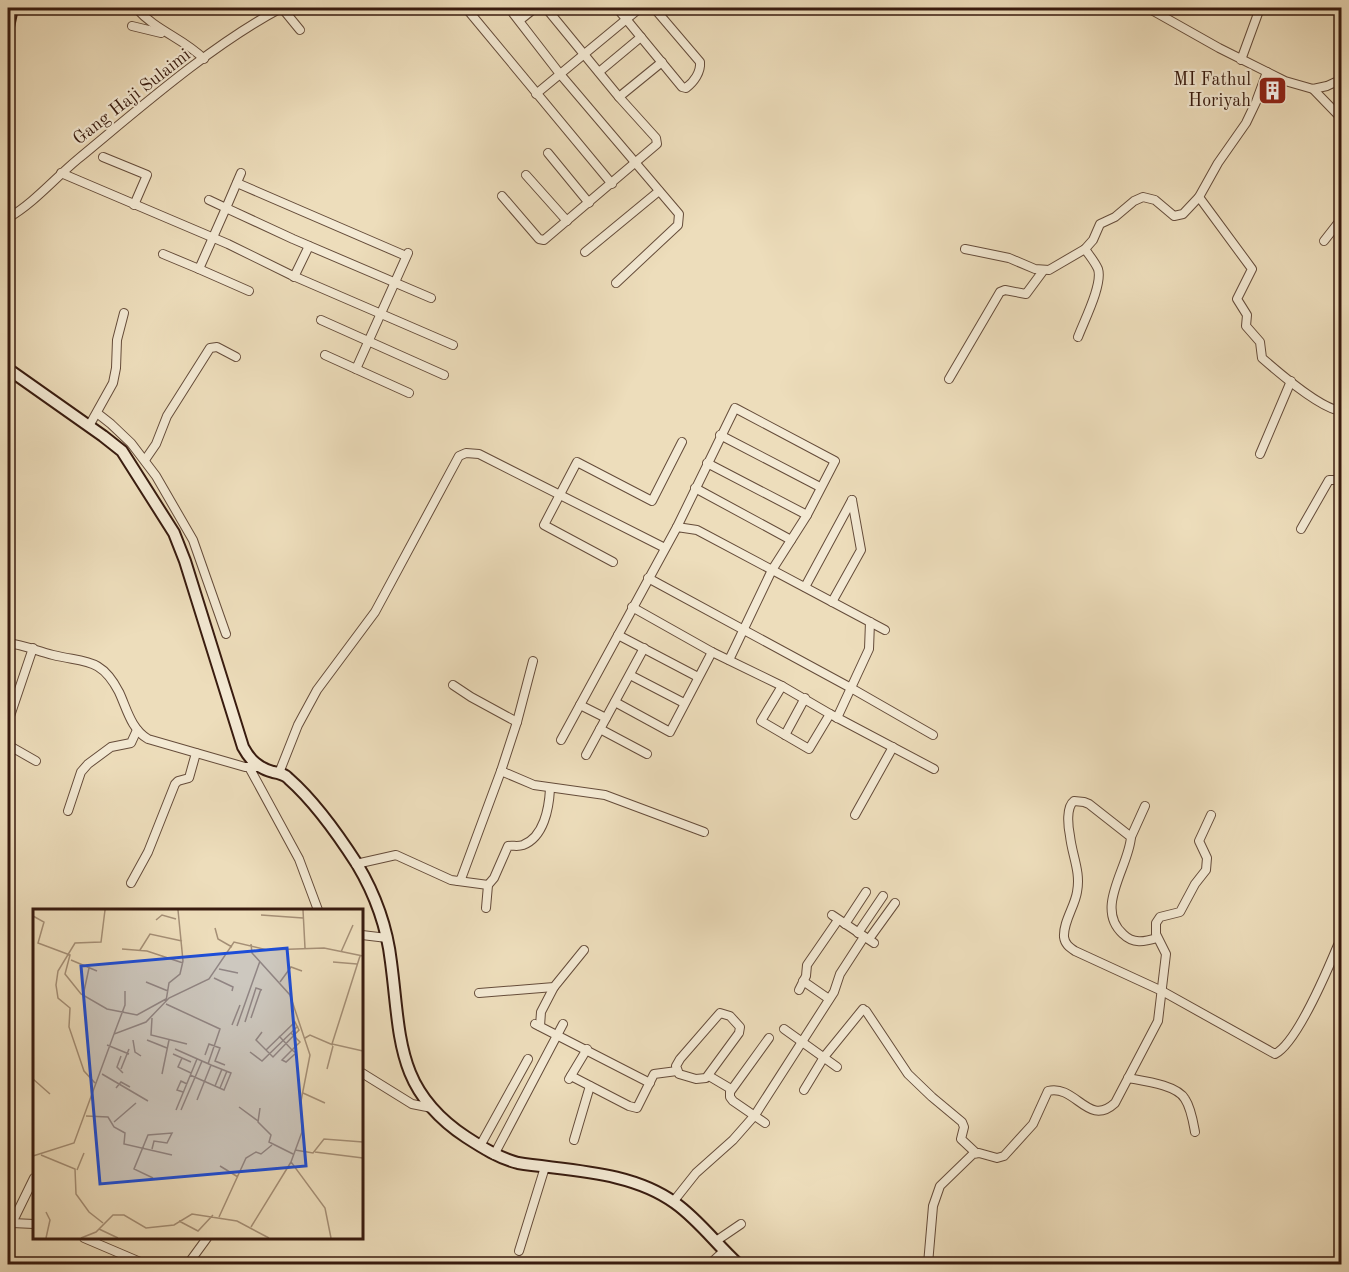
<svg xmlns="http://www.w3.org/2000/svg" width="1349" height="1272" font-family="'Old Standard TT',serif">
<rect width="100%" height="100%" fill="#edddbb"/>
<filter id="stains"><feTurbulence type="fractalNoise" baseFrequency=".00333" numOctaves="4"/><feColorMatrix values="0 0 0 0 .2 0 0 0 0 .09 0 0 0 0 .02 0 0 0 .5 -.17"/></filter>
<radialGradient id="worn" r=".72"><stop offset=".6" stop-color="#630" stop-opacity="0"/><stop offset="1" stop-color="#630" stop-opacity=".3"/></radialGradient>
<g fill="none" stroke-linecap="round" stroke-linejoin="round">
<defs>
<g id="street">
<path d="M136 8C156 31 183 38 204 59"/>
<path d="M282 8 300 30"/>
<path d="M466 8 612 184"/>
<path d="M509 8 560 74 679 214 678 225 616 283"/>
<path d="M617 8 682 87 686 88C694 82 701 72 700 62L654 8"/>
<path d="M1148 8 1219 48 1285 81 1313 89 1327 86 1342 79"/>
<path d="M520 20 535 8"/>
<path d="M132 26 161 33"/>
<path d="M1241 60 1260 8"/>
<path d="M599 72 641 37"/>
<path d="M1313 89 1342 119"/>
<path d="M536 94 640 8"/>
<path d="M619 97 662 62"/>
<path d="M548 153 589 203"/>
<path d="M103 157 147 175 134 205"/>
<path d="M61 173 228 244 291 275 453 345"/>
<path d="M241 173 226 208 293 239 431 298"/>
<path d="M526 175 567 221"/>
<path d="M237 183 406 256"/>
<path d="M502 196 539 239 544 240 657 144 656 138 619 97 546 8"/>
<path d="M1199 197 1252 269 1237 299 1247 315 1246 326 1260 342 1262 358C1278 372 1322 410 1342 411"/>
<path d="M8 218C34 203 55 178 78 159 141 107 210 46 281 8"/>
<path d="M1324 241 1342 218"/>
<path d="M965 249 1009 258 1035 269 1049 270 1085 249 1093 240 1100 224 1115 217 1134 201 1143 197 1155 200 1174 216 1183 214 1199 197 1218 163 1246 123 1256 102 1267 72"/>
<path d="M585 252 659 191"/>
<path d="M163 254 199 269 226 208 209 200"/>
<path d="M199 269 249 291"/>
<path d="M294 277 309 246"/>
<path d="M321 320 444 375"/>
<path d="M1078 337C1084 321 1103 284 1098 269 1095 262 1089 255 1085 249"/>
<path d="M325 355 409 393"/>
<path d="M356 369 408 253"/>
<path d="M949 379 1000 292 1005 290 1026 294 1043 271"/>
<path d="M97 413 111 424 131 443 156 476 193 540 226 634"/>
<path d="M89 426 113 383 116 368 117 340 124 313"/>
<path d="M720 435 820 487"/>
<path d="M1260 454 1291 381"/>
<path d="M145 460 156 444 167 416 210 348 217 347 236 357"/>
<path d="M707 463 807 515"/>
<path d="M695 488 791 540"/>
<path d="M677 527 735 408 835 461 807 515 772 570 729 660"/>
<path d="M1301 529 1329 480H1342"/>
<path d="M613 562 544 525 577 462 652 501 682 442"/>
<path d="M648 578 851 688 933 735"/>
<path d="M805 587 852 500"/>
<path d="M832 602 861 550 852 500"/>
<path d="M632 607 712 652 782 686 830 714 934 769"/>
<path d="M618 635 698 677"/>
<path d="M8 643C24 645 37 651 53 655 85 663 101 657 119 692 127 709 131 729 148 739L245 767H260"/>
<path d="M630 675 684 703"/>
<path d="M453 685 471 697 517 722"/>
<path d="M782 686 761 721 809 749 830 714"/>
<path d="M615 702 670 732 712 652"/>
<path d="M580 705 606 718"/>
<path d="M837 718 869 649 870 622"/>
<path d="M8 722 33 648"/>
<path d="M600 729 647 754"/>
<path d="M785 735 805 698"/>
<path d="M561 740 677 527 697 530 885 630"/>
<path d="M8 745 36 761"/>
<path d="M586 755 644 648"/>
<path d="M249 767 299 859 318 910"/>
<path d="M501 771 534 785 605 795 704 832"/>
<path d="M279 773 298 725 317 690 375 612 459 456 466 453 479 454 665 548"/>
<path d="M68 811 81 772 88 764 111 747 131 743 137 730"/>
<path d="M855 815 893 747"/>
<path d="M1131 837 1145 806"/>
<path d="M356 864 396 855 451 880 458 881 461 879 501 771 517 722 533 661"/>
<path d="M458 881 488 885"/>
<path d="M131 883 148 852 175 784 178 781 189 778 196 753"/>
<path d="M486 908 488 885 494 878 508 846C513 845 517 847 523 845 544 837 549 808 550 789"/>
<path d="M832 915 874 943"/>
<path d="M845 924 866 892"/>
<path d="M858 933 883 896"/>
<path d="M362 935 387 938"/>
<path d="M1157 938C1144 942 1133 944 1123 934 1094 908 1129 867 1131 837L1089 804 1084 802 1074 801C1066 807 1068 826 1070 836 1072 855 1081 872 1077 892 1075 906 1063 922 1064 937 1065 944 1069 947 1075 951L1162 991 1275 1054C1297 1043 1328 969 1338 945"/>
<path d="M869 939 895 903"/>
<path d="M803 981 829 999"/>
<path d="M799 990 806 976 807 965 838 920"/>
<path d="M479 993 554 987 584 950"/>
<path d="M866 1011 908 1074 932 1097 962 1122 964 1127 961 1139 976 1153"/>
<path d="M720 1013 730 1016 740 1027 739 1033 706 1078 696 1079 679 1074 676 1066 680 1059Z"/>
<path d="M535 1024 650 1083"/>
<path d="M540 1026 541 1012 554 987"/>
<path d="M784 1029 837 1067"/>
<path d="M362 1073 412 1104 432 1108"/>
<path d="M571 1076 629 1106 637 1108 654 1074 677 1071"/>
<path d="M709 1076 731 1089"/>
<path d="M1128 1078C1144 1081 1177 1085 1185 1099 1191 1108 1193 1121 1195 1132"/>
<path d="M569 1079 587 1049"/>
<path d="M804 1090 824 1057 863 1009"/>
<path d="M765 1123 733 1101 730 1097V1092L769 1038"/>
<path d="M574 1140 590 1086"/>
<path d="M480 1146 528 1059"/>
<path d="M494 1155 563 1024"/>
<path d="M673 1202 696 1173 733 1140 755 1115 834 992 840 974 864 937"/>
<path d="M12 1223 34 1224"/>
<path d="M8 1228 12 1223 34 1178"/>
<path d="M84 1238 145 1264"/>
<path d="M716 1241 741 1224"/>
<path d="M519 1251 545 1167"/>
<path d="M188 1264 207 1238"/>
<path d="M710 1264 724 1251"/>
<path d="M928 1264 933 1206 940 1186 973 1154 979 1153 997 1158 1004 1156 1033 1124 1048 1091C1076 1084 1088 1128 1115 1103L1158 1021 1166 954 1156 934V923L1160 917 1180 912 1195 884 1206 870 1207 858 1199 841 1211 815"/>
</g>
<g id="secondary">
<path d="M8 27 12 8"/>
<path d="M8 369 103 436 122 451 174 533 185 561 243 747C250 760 258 768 273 772 279 773 285 774 289 779 314 801 339 836 357 864 375 894 387 927 391 962 401 1037 395 1090 466 1137 483 1148 499 1158 518 1163 570 1171 631 1171 675 1203 699 1220 717 1245 738 1264"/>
</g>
</defs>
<use href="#street" stroke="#654c3a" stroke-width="10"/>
<use href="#secondary" stroke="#381b0f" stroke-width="14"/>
<use href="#street" stroke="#f3e9d3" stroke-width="8"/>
<use href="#secondary" stroke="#f3e9d3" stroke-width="10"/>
</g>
<defs>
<symbol id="building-square" viewBox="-11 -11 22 22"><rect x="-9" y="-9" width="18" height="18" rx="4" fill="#8f2418" stroke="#f3e9d3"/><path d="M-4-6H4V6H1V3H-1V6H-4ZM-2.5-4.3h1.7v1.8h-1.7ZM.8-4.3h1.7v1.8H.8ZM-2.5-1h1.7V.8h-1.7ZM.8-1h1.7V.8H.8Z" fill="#fff"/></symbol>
</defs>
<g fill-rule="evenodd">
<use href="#building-square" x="1256" y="74" width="33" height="33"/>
</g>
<g text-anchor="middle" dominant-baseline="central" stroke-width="4.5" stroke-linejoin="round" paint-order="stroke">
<g font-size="18" fill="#381b0f" stroke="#f3e9d3" text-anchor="end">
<text x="1251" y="80">MI Fathul<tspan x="1251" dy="21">Horiyah</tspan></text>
</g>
<g font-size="18" fill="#381b0f" stroke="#f3e9d3">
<text transform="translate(132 97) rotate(-38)">Gang Haji Sulaimi</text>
</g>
</g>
<g transform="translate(33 909)">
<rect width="330" height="330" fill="#edddbb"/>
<path fill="none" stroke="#a58f76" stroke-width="1.5" d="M270 1 272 39M228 6 270 9M0 7 11 13 5 34 37 46 32 65 48 85 74 100 104 106 133 90M123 11 129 6 143 10M182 19 185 30 199 38M218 35 219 44 257 86 277 146 268 192 269 223 258 253 292 299 298 329M89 40 114 42 150 54M107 41 117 25 149 32M308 43 320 16M327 47 299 135 330 142M38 51 64 62M300 53 324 55M186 60 205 64M181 69 200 78 199 82M113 73 135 82M247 73 258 58 269 62M50 87 56 59M133 92 136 74 147 65 150 52 145 1M133 95 187 120 175 155M119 109 118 126 154 135M218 109 228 80M212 113 223 79 229 81M199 116 207 96M204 117 227 52M229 123 223 131 240 148 266 121 262 113 233 141M81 125 92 96V82M246 127 259 141 263 144 253 153 249 151 267 133 258 124M272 129 277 126 300 136M100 131 102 143 108 147M114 131 134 139M74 136 96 145M142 140 178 156 164 191M217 143 229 152 265 117M140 145 158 153M172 146 176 135 187 139 182 152 192 156M88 147 84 158 90 164M149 149 145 158 158 164M88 160 96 140M294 160 300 137M69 165 115 192M129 165 136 131M157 166 191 181 198 164 178 156M0 170 17 185M62 174 51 162 36 118 37 99 25 89 23 76 25 62 42 34 68 33 72 1M182 177 189 160M83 179 88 173 97 178M187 179 194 162M150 183 144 181 148 172 154 175M270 184 292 194M206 198 225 212M227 199 225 213 238 226 236 233 260 245M143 201 164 150M148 201 169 152M53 207 75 208 81 218 92 224 91 235 139 246M81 213 103 194M119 240 121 232 134 234 139 224 115 226 101 260 120 269M262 241 280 244 291 230 330 233M282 243 330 249M8 246 42 260 43 285 56 303 70 314M0 247 41 234 81 125 113 113 136 89 176 70 201 33 234 41 291 39 330 47M187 257 205 268M44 261 51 244M186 308 213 249 223 243 228 245 239 236M146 312 165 322 180 306M218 318 258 253M66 320 85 329M13 329 17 311 13 303M48 329 63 323 80 306H91L113 319 141 316 159 305 204 312 236 329"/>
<path fill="#1d4ed8" fill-opacity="0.15" stroke="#1d4ed8" stroke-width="3" d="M254 39 273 257 67 275 48 57Z"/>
<rect width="330" height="330" fill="none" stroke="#381b0f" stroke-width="3"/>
</g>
<rect width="1349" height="1272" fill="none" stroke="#edddbb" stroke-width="30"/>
<rect x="9" y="9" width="1331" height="1254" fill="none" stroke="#381b0f" stroke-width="3"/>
<rect x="15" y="15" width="1319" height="1242" fill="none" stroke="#381b0f" stroke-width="1.5"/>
<rect width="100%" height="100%" filter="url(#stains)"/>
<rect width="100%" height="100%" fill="url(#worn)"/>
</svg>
